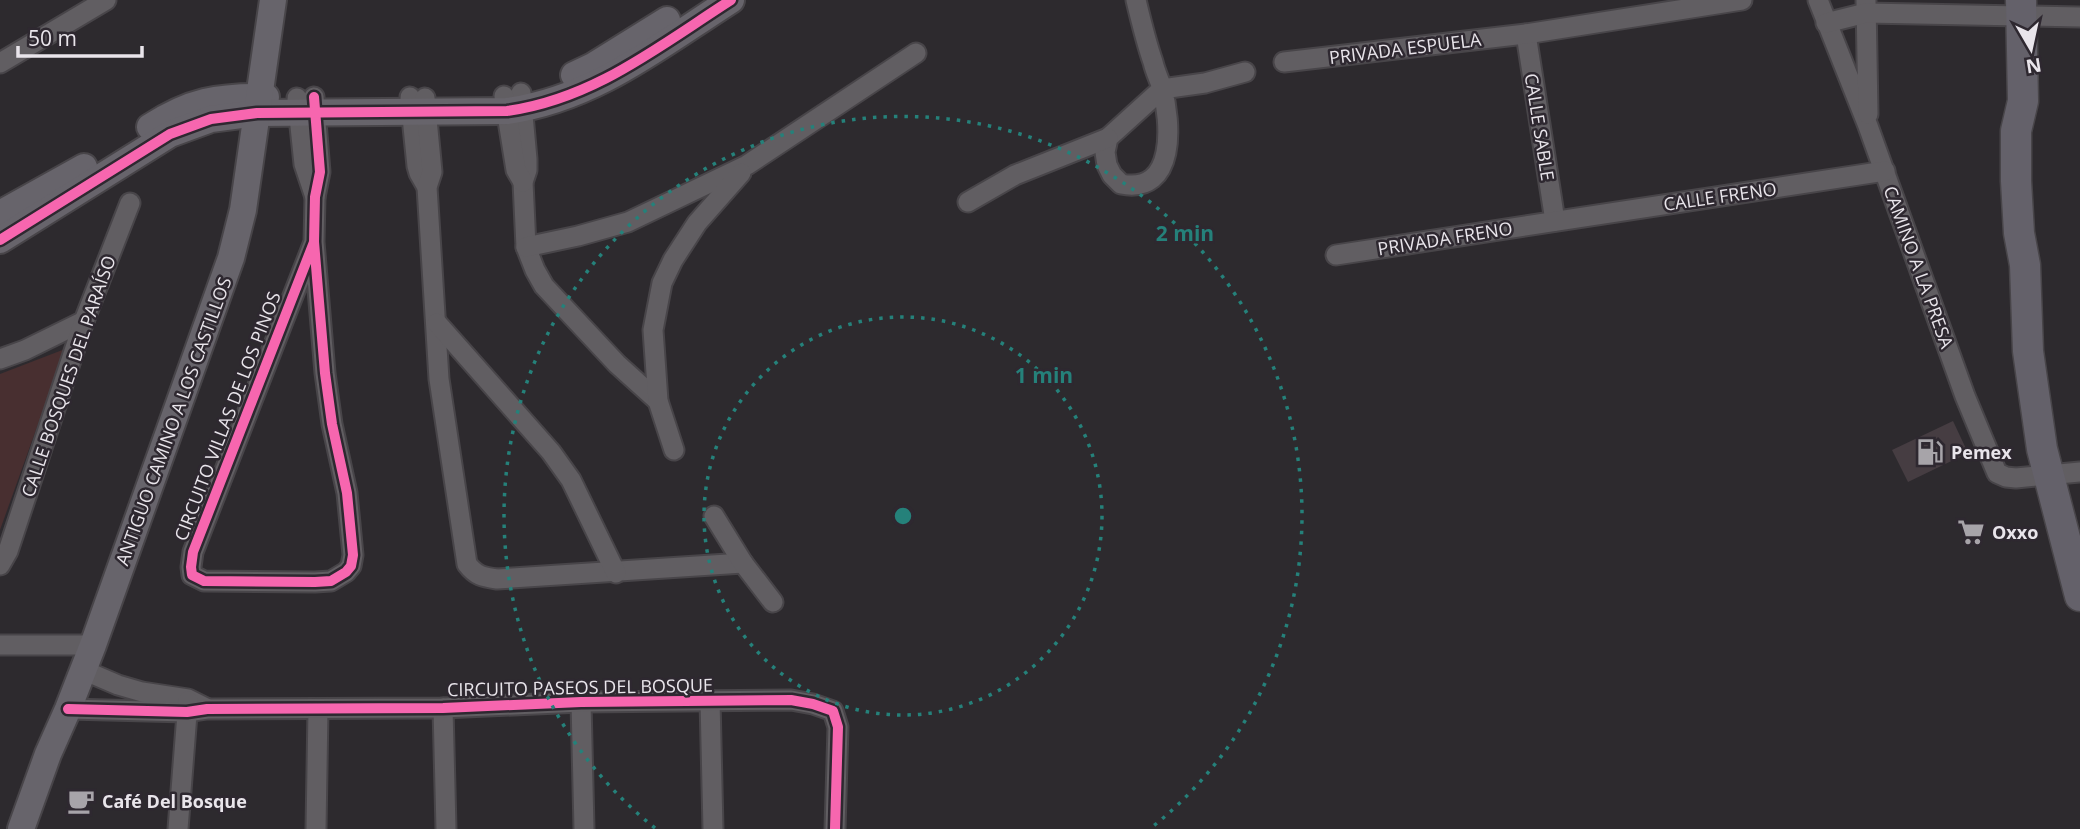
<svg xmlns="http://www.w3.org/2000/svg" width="2080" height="829" font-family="'Open Sans',sans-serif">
<rect width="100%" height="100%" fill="#2d2a2e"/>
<path fill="#482f30" d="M65 349 0 530V374Z"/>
<path fill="#463d42" d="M1953 421 1968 453 1908 482 1892 450Z"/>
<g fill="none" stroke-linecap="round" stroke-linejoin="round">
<defs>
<g id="street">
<path d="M1136 0C1141 21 1146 42 1153 62 1155 71 1159 79 1162 88 1171 122 1177 195 1121 184L1112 175 1107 165 1105 152 1108 138 1162 89 1205 83 1245 72"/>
<path d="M1818 0 1868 126 1965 396 1997 473 2006 477 2016 478 2080 472"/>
<path d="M1866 1 1868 114"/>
<path d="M1826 23 1866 13 2080 17"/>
<path d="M1526 34 1555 221"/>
<path d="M1284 62 1526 34 1742 0"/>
<path d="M0 63 106 0"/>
<path d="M521 93 527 159V170L523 182 526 247 535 270 544 286 617 364 658 401"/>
<path d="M504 96 516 170 523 182"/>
<path d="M314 97 320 172 315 197 314 242 325 373 332 424 347 493 353 555 351 566 346 572 331 581 315 582 204 581 192 575 191 567 193 552 314 242"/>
<path d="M410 97 417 166 419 173 427 187"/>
<path d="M297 98 304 164 315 197"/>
<path d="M425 98 432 172 427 187 439 379 467 564C476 576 483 577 497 579L743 563"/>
<path d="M968 202 1015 175 1108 138"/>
<path d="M526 247 578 236 628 222 747 165 916 53"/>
<path d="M1336 255 1885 171"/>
<path d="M437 323 551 452 571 480 616 573"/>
<path d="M0 359 25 350 84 321"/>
<path d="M674 450 658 401 653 330 662 283 673 260 697 223 741 173"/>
<path d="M714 516 743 563 773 602"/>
<path d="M0 565 8 551 84 321 130 203"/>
<path d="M0 645H93"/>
<path d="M83 670 118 685 142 692 188 699 206 708"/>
<path d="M710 700 713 829"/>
<path d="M581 702 584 829"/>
<path d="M443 708 446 829"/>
<path d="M68 709 187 712 207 709 443 708 581 702 791 700 813 704 833 711 838 727 835 829"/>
<path d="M178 829 188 701"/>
<path d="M316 829 318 709"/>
</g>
<g id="secondary">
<path d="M574 75 593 66 667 20"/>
<path d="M150 127C190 101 218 96 266 97"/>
<path d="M0 214 84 167"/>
<path d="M0 240 170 134 211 119 257 113 507 111C594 99 659 46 731 0"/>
<path d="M21 829 48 754 68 709 93 645 231 258 243 210 273 0"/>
</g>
<path id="primary" d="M2021 0 2023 101 2016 131V181L2019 233 2025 265 2028 351 2042 449 2080 596"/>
</defs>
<use href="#street" stroke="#484549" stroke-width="23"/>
<use href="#secondary" stroke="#484549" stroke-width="30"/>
<use href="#primary" stroke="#484549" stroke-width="33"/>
<use href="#street" stroke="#615e62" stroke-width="19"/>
<use href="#secondary" stroke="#67646b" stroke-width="26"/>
<use href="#primary" stroke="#64616a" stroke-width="30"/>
<defs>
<g id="cycleway">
<path d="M314 97 320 172 315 197 314 242 325 373 332 424 347 493 353 555 351 566 346 572 331 581 315 582 204 581 192 575 191 567 193 552 314 242"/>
<path d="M0 240 170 134 211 119 257 113 507 111C594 99 659 46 731 0"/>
<path d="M68 709 187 712 207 709 443 708 581 702 791 700 813 704 833 711 838 727 835 829"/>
</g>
</defs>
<use href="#cycleway" stroke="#2e2830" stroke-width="15"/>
<use href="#cycleway" stroke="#f766af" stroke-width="10"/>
</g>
<g fill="none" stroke="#25817a" stroke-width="3.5" stroke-dasharray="3.5 7">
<circle cx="903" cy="516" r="199"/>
<path d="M655 828A399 399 0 1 1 1151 828"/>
</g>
<defs>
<symbol id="fuel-bare" viewBox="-9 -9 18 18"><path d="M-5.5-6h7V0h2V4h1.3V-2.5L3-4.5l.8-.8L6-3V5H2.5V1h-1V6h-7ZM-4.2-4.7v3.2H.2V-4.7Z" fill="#a7a4a9" stroke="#2e2830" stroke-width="2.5" paint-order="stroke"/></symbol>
<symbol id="supermarket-bare" viewBox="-9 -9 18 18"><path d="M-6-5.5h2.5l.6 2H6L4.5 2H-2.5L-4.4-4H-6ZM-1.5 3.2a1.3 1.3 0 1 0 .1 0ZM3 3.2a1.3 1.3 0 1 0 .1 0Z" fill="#a7a4a9" stroke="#2e2830" stroke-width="2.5" paint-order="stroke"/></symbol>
<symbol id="cafe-bare" viewBox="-9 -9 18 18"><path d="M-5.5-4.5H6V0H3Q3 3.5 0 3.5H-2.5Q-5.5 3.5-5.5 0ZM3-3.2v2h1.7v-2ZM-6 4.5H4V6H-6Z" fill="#a7a4a9" stroke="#2e2830" stroke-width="2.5" paint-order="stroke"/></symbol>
</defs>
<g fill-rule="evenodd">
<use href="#fuel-bare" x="1911" y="433" width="38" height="38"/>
<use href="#supermarket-bare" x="1952" y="513" width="38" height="38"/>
<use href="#cafe-bare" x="62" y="782" width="38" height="38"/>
</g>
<g text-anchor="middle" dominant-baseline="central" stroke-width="5" stroke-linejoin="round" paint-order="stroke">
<g font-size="18" fill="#e9e5eb" stroke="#2e2830">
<text transform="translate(1405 48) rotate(-7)">PRIVADA ESPUELA</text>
<text transform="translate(1540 127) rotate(81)">CALLE SABLE</text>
<text transform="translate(1720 196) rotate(-8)">CALLE FRENO</text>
<text transform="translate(1445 238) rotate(-9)">PRIVADA FRENO</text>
<text transform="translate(1919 267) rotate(70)">CAMINO A LA PRESA</text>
<text transform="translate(68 376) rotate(-71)">CALLE BOSQUES DEL PARAÍSO</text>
<text transform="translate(227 416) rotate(-69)">CIRCUITO VILLAS DE LOS PINOS</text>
<text transform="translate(173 421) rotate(-70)">ANTIGUO CAMINO A LOS CASTILLOS</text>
<text transform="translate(580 687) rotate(-1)">CIRCUITO PASEOS DEL BOSQUE</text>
</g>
<g font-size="18" font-weight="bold" fill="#e9e5eb" stroke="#2e2830" text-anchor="start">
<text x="1951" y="452">Pemex</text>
<text x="1992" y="532">Oxxo</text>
<text x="102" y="801">Café Del Bosque</text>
</g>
</g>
<circle cx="903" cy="516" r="10" fill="#25817a" stroke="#2e2830" stroke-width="3.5"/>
<g font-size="21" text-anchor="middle" font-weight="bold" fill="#25817a" stroke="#2e2830" stroke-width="5" stroke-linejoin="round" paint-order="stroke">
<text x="1185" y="241">2 min</text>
<text x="1044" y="383">1 min</text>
</g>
<g transform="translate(2031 49) rotate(171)" stroke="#2e2830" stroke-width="5" paint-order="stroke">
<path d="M0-5L12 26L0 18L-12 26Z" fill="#e9e5eb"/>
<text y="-10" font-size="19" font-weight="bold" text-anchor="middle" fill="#e9e5eb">N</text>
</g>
<path d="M18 46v10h124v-10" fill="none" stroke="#e9e5eb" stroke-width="3.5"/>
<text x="28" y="46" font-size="21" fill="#e9e5eb" stroke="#2e2830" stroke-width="5" paint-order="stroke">50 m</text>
</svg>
